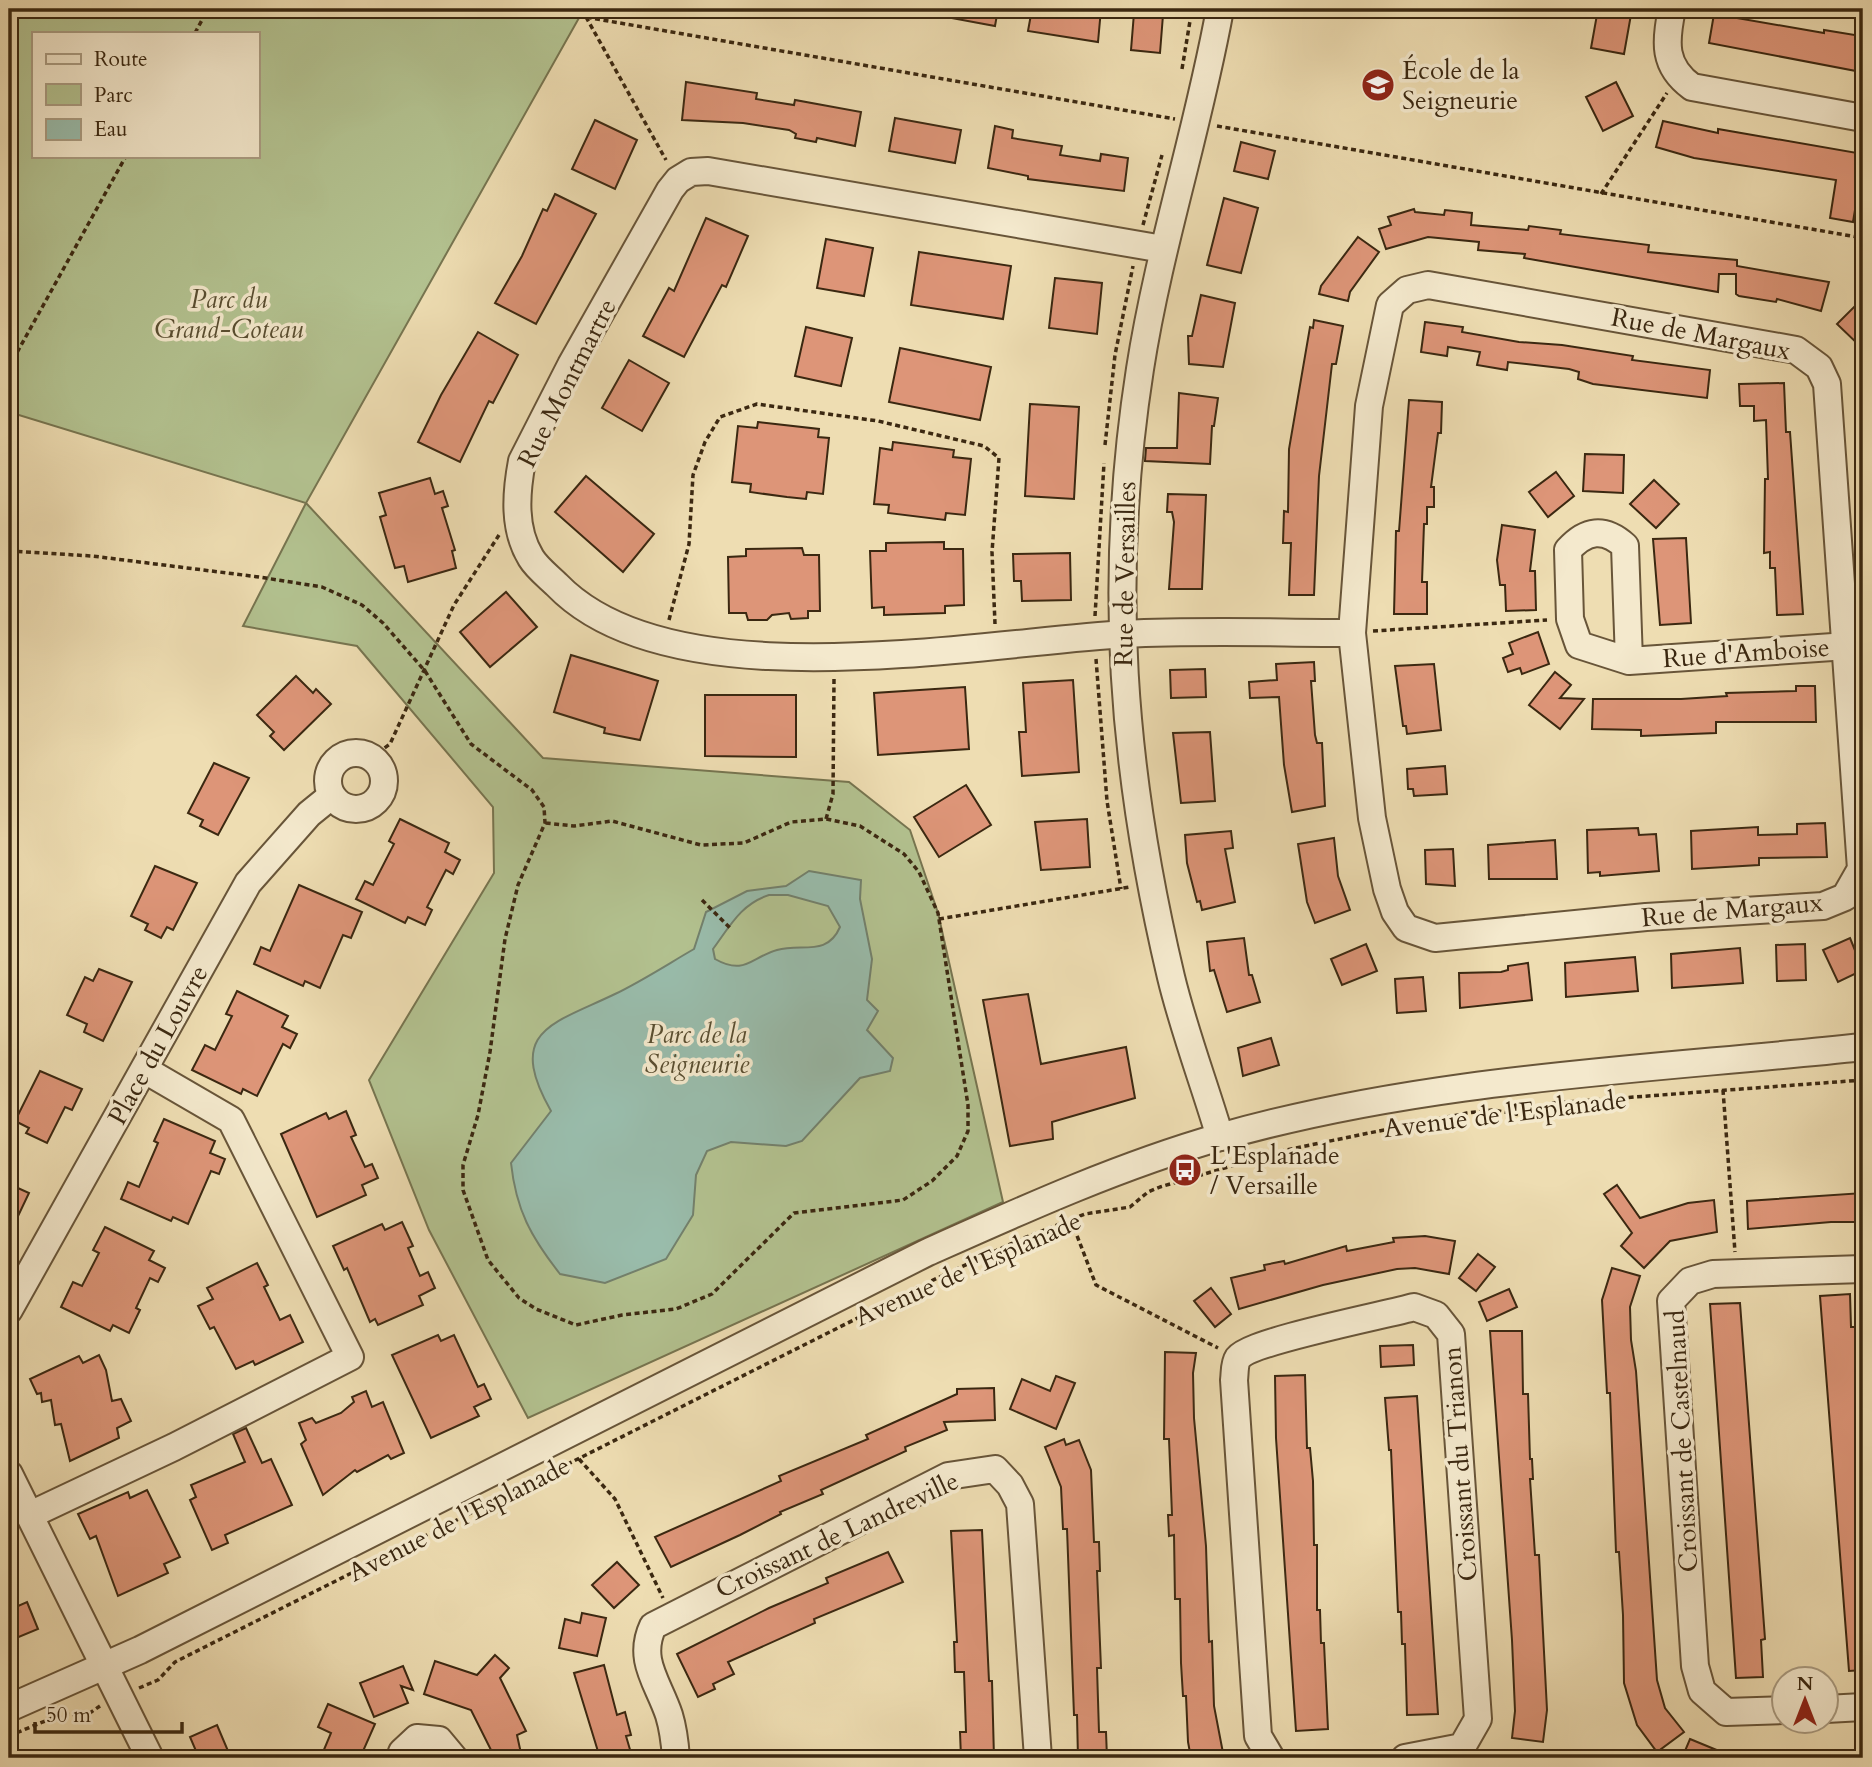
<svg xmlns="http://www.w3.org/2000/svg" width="1872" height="1767" font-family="Cardo,serif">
<rect width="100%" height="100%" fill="#eeddb2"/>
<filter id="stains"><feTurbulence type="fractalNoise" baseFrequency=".00286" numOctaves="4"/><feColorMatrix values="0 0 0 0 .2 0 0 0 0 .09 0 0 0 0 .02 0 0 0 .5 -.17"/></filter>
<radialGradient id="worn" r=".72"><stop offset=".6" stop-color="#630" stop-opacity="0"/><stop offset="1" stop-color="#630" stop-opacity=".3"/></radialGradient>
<path fill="#b3c290" stroke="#777550" stroke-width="2" fill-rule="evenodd" d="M9 9H584L306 503 543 758 849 782 910 830 938 913 1003 1202 528 1418 429 1230 369 1080 494 873 493 807 357 646 243 626 306 503 9 412ZM33 33H257V156H33Z"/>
<path fill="#99bcab" stroke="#73816d" stroke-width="2" fill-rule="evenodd" d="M809 871 861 880 860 899 872 959 867 1000 878 1011 867 1030 893 1058 890 1071 860 1078 802 1141 786 1146 731 1142 707 1151 696 1175 693 1215 666 1259 605 1283 560 1274C531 1237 516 1210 511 1163L551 1111C505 1030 553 1024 615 994 642 981 668 964 694 949L706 912 747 891 786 886ZM769 895H788L828 906 840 927C827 957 802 943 777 950 751 957 745 976 715 959L713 949C730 926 741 904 769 895Z"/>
<g fill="#dd9578" stroke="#3b2811" stroke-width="2">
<path d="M947 9H998L995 26 946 17Z"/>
<path d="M1032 9H1101L1098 42 1028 31Z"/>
<path d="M1598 9H1632L1624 54 1591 48Z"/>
<path d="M1134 13 1163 15 1160 53 1131 50Z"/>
<path d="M1714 14 1824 33V30L1861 36 1856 71 1709 43Z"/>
<path d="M686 82 757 93 756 99 794 105 795 100 861 112 855 146 817 138 816 142 795 138 796 134 789 130 743 123 682 120Z"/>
<path d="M1616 82 1633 116 1603 131 1586 97Z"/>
<path d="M895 118 961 130 955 163 889 151Z"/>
<path d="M595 120 637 140 615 189 572 169Z"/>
<path d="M1663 121 1718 133V129L1863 154V187L1859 186 1853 222 1830 218 1836 180 1694 158 1656 147Z"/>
<path d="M995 126 1013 130 1012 138 1062 146 1060 155 1100 161 1101 154 1128 158 1124 191 1028 179V176L988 168Z"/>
<path d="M1241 142 1275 151 1268 179 1234 171Z"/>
<path d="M555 194 596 214 536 324 495 303 522 256 543 209 547 211Z"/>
<path d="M1224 198 1258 208 1241 273 1207 265Z"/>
<path d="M1414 209 1415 212 1444 215 1445 210 1472 213 1471 225 1528 230 1529 226 1561 230 1560 234 1649 245 1648 252 1737 260V266L1829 282 1821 311 1777 299 1776 302 1739 296 1736 294V274H1719L1718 292 1524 258 1525 254 1478 250 1479 242 1428 237 1386 249 1379 229 1391 225 1388 217Z"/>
<path d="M706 218 748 236 726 287 722 285 684 357 643 336 669 288 674 291Z"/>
<path d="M1358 237 1379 252 1350 292 1348 301 1319 294 1321 286Z"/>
<path d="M826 239 873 248 864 296 817 288Z"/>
<path d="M919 252 1011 266 1003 319 911 305Z"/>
<path d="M1055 278 1102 283 1097 334 1049 328Z"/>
<path d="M1201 295 1235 303 1223 367 1189 364 1188 336H1192Z"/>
<path d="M1855 306 1863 313V349L1837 324Z"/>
<path d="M1314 320 1343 326 1336 364H1332L1319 476 1314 595H1289L1291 543H1283L1284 511 1288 512 1289 449 1310 327 1313 328Z"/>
<path d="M1425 322 1463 327 1462 332 1519 342 1562 345 1633 356 1632 360 1710 370 1707 398 1593 384 1578 379 1579 372 1569 369 1508 362 1507 370 1477 365 1480 352 1448 347 1447 356 1421 352Z"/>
<path d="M806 327 852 338 841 386 795 376Z"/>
<path d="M478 332 518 355 493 403 489 401 460 462 418 442 441 395Z"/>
<path d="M900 348 991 367 980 420 889 402Z"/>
<path d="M629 360 669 383 642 431 602 408Z"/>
<path d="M1784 383 1786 432H1790L1803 614 1777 615 1775 568H1770V552L1764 553 1765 479H1768L1766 420 1754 421V406H1740L1739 384Z"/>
<path d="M1179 393 1218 398 1214 426H1212L1210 464 1145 461 1146 448H1177Z"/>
<path d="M1409 400 1442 402 1441 433H1438L1431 487H1434V507H1427V524H1424L1422 582H1427V614H1394L1396 531H1399Z"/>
<path d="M1030 404 1079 407 1074 499 1025 496Z"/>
<path d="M758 422 819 429 818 437 829 438 823 494 807 492 806 499 787 497 750 492 751 484 732 482 738 426 757 428Z"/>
<path d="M893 442 954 450 953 457 971 459 965 515 946 513 945 520 888 513 889 505 874 504 880 448 892 450Z"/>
<path d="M1585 454 1624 455 1623 493 1583 491Z"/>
<path d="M1556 472 1574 496 1548 517 1529 492Z"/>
<path d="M586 476 654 534 623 572 555 512Z"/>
<path d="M430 478 435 494 443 491 448 506 442 508 455 550 452 551 456 568 408 582 404 566 395 568 380 517 386 515 379 493Z"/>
<path d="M1654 480 1679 504 1656 528 1630 504Z"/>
<path d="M1168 494 1206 495 1202 589H1169L1174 522 1172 512H1167Z"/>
<path d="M1502 525 1535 530 1530 571H1535L1536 610 1506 611 1505 585H1500L1497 560Z"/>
<path d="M1686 538 1691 623 1660 625 1653 539Z"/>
<path d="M944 542V549H963L964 605 945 606V613L884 615V607L872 608 870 551H886V543Z"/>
<path d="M802 548 804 555H819L820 611H808V618L791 619 789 613 772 615 767 620H748L746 613H729L728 557 746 556V549Z"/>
<path d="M1070 553 1071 600 1022 601 1021 581H1014L1013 554Z"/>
<path d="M506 592 537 627 490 667 460 632Z"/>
<path d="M1538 632 1549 664 1522 674 1520 668 1508 672 1503 658 1513 654 1509 643Z"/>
<path d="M571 655 658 681 640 740 604 733 605 728 554 712Z"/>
<path d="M1314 662 1315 681H1311L1315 735 1317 743H1322L1325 806 1292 812 1284 765 1279 697 1250 698 1249 682 1277 680 1276 664Z"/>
<path d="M1434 664 1441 730 1407 734 1406 726H1403L1395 666Z"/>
<path d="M1205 669 1206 697 1171 698 1170 670Z"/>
<path d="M1555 672 1571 685 1560 698 1584 699 1560 729 1529 705Z"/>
<path d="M296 676 313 693 316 689 331 704 284 750 270 736 274 732 257 715Z"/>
<path d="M1073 680 1079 772 1022 776 1019 732H1026L1023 683Z"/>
<path d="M1796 686H1815L1816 722H1716V733L1641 736V730L1592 729 1593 699H1681L1727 696 1726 693 1796 691Z"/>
<path d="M965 687 969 749 878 755 874 693Z"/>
<path d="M705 695H796V757L705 756Z"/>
<path d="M1210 732 1215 801 1181 803 1173 733Z"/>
<path d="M214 763 249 778 218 835 200 826 203 820 188 813Z"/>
<path d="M1445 766 1447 794 1414 796 1413 789H1408L1407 769Z"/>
<path d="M966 785 991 825 939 857 914 817Z"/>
<path d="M400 819 449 843 445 852 460 860 453 874 446 870 427 907 432 910 425 925 408 917 405 923 356 899 365 881 373 885 394 844 389 841Z"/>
<path d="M1087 819 1090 867 1041 870 1035 822Z"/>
<path d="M1825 823 1827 857 1759 858V865L1692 869 1691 831 1758 827V835L1797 834V824Z"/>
<path d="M1638 828 1639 835 1656 834 1659 871 1600 876V872L1588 873 1587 830Z"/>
<path d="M1231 831 1233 848 1225 849 1235 902 1202 910 1200 901 1197 902 1187 863 1185 835Z"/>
<path d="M1334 838 1338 876 1350 910 1315 923 1307 902 1298 844Z"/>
<path d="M1555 840 1557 879H1489L1488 845Z"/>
<path d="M1453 849 1455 886 1426 884 1425 850Z"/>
<path d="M155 866 197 883 173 930 167 927 161 938 145 930 148 924 131 916Z"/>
<path d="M299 885 362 912 351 938 343 935 320 988 305 981 303 986 254 964 261 947 270 951Z"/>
<path d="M1244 938 1249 975H1252L1260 1002 1227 1012 1214 970 1210 971 1207 942Z"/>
<path d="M1850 938 1863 970 1838 982 1823 950Z"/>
<path d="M1366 944 1377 971 1342 985 1331 959Z"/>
<path d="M1805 944 1806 980 1777 981 1776 945Z"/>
<path d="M1740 948 1743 983 1672 988 1671 954Z"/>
<path d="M1635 957 1638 991 1566 997 1565 963Z"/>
<path d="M1528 963 1532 1000 1460 1008 1459 973 1501 972 1508 970V966Z"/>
<path d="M99 969 132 982 103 1041 84 1032 87 1024 67 1015 85 977 93 981Z"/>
<path d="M1423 977 1426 1011 1397 1013 1395 979Z"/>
<path d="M237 991 288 1016 282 1027 297 1034 290 1048 283 1044 257 1096 243 1089 241 1094 192 1070 205 1045 215 1050 232 1016 226 1014Z"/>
<path d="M1028 994 1041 1064 1126 1047 1135 1098 1052 1122 1053 1139 1010 1146 983 1000Z"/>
<path d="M1271 1038 1279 1065 1243 1076 1238 1048Z"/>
<path d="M40 1071 82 1089 72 1110 65 1107 47 1143 26 1133 29 1128 15 1121Z"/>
<path d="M346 1111 356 1135 351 1137 365 1167 372 1164 378 1178 362 1185 366 1195 317 1217 281 1134 326 1113 329 1119Z"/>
<path d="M164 1119 215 1141 210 1153 225 1159 219 1174 211 1171 188 1224 173 1217 171 1221 121 1199 128 1182 139 1187 158 1143 154 1141Z"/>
<path d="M9 1184 29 1193 9 1235Z"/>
<path d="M1617 1185 1640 1218 1688 1203 1714 1200 1717 1232 1670 1241 1644 1268 1621 1246 1632 1233 1604 1194Z"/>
<path d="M1863 1193V1222H1831L1748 1229 1747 1201Z"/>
<path d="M402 1222 413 1246 408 1248 420 1276 428 1272 435 1288 419 1296 423 1305 378 1325 375 1319 370 1322 347 1268 344 1270 333 1246 382 1224 385 1230Z"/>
<path d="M105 1227 154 1251 149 1260 165 1268 158 1282 150 1278 136 1308 140 1310 129 1333 113 1325 110 1331 61 1307 73 1282 82 1286 99 1253 93 1250Z"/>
<path d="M1425 1236 1455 1241 1449 1274 1415 1268 1397 1269 1323 1285 1239 1309 1231 1278 1265 1270 1264 1265 1284 1261 1285 1264 1346 1246 1347 1251 1394 1242 1393 1238Z"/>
<path d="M1478 1254 1495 1267 1476 1291 1459 1278Z"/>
<path d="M257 1263 268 1285 264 1287 280 1320 290 1315 303 1342 255 1365 253 1361 236 1369 214 1327 210 1329 198 1306 213 1299 207 1288Z"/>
<path d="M1612 1268 1640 1276 1630 1307 1631 1340 1636 1371 1657 1680 1665 1708 1684 1732 1657 1752 1637 1725 1624 1683 1623 1615 1619 1552H1616L1610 1393H1607L1602 1300Z"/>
<path d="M1211 1288 1231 1314 1215 1327 1194 1301Z"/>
<path d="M1509 1289 1517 1307 1487 1321 1479 1302Z"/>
<path d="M1850 1294 1851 1327H1855L1863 1453V1670L1849 1671 1820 1296Z"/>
<path d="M1740 1303 1765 1639 1761 1640 1763 1677 1736 1678 1710 1304Z"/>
<path d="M1490 1331H1522L1523 1394H1528L1530 1459H1532L1533 1479H1530L1535 1555H1539L1547 1710 1543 1742 1512 1738 1515 1711 1512 1640Z"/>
<path d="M438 1335 441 1341 454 1335 478 1387 484 1384 491 1399 474 1407 479 1416 431 1438 392 1355Z"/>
<path d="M1413 1345 1414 1365 1381 1367 1380 1346Z"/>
<path d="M1165 1352 1196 1353 1193 1373 1194 1418 1206 1546 1209 1642 1212 1641 1214 1706 1224 1758H1191L1188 1742 1186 1696H1183L1181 1663 1180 1599H1175L1174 1535 1169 1536 1168 1515H1172L1169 1439H1164Z"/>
<path d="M99 1355 106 1370 112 1401 121 1399 131 1421 117 1428 119 1438 70 1461 61 1424 55 1425 51 1400 42 1402 41 1393 37 1394 30 1379 79 1356 83 1363Z"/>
<path d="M1305 1375 1307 1448H1310L1313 1481 1314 1545H1317V1610H1320L1321 1643H1324L1328 1729 1296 1731 1276 1438 1275 1376Z"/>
<path d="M1056 1376 1075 1383 1056 1429 1010 1409 1022 1379 1050 1391Z"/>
<path d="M994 1388 995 1420 944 1422 947 1430 905 1447 906 1451 821 1490 823 1494 780 1512 781 1514 740 1535 671 1567 655 1537 781 1481 779 1476 868 1439 866 1435 957 1394V1389Z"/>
<path d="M366 1391 372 1407 383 1402 404 1453 391 1459 388 1455 357 1472 355 1470 323 1495 301 1444 306 1440 299 1423 312 1418 316 1423 341 1413 354 1402 352 1397Z"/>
<path d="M1417 1396 1438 1714 1407 1715 1405 1644H1402L1401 1612H1398L1391 1450H1389L1385 1398Z"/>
<path d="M246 1428 262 1463 271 1459 292 1505 225 1535 228 1543 212 1550 190 1500 196 1497 191 1485 245 1462 233 1434Z"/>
<path d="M1064 1439 1066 1445 1079 1440 1091 1470 1094 1542H1099L1100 1571H1097L1101 1668H1097L1099 1732H1106L1107 1758H1078L1077 1715H1074L1067 1529H1063L1061 1487 1045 1447Z"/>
<path d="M147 1490 180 1557 164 1564 168 1573 118 1596 96 1536 90 1539 78 1514 128 1492 130 1498Z"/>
<path d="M982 1530 989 1681H992L994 1758H961L960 1732H966L964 1672H955L954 1642H957L951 1531Z"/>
<path d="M888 1552 903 1582 814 1619 815 1623 728 1662 734 1674 713 1684 715 1689 698 1697 677 1654 769 1608 828 1583 826 1578Z"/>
<path d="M617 1562 639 1585 614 1608 592 1585Z"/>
<path d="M27 1602 38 1629 9 1641V1610Z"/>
<path d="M582 1613 606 1618 597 1656 559 1648 565 1619 580 1623Z"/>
<path d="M495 1655 509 1668 500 1678 526 1731 517 1735 522 1758H495L471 1710 424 1694 435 1661 477 1675Z"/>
<path d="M604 1665 617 1715 625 1712 631 1735 626 1736 631 1753 612 1758H600L574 1673Z"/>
<path d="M403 1666 413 1690 401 1686 408 1703 374 1717 360 1683Z"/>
<path d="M328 1704 375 1724 360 1758H337L323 1752 331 1733 318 1727Z"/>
<path d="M217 1725 231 1758H199L190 1737Z"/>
<path d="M1690 1739 1736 1758H1682Z"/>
</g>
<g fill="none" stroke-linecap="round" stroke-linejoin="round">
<defs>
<g id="minor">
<path d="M1220 9C1198 131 1159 247 1140 369 1107 580 1122 770 1171 977 1184 1031 1204 1083 1220 1137"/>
<path d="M1672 9C1665 42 1663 66 1692 87L1863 118"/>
<path d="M1163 249 708 171 691 172 678 180 670 190 571 365 522 461C516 493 513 529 531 558 537 568 549 577 557 585 671 703 975 643 1125 634 1200 630 1277 633 1352 633"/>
<path d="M1428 285 1796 350 1819 367 1827 384 1861 869 1845 897 1823 906 1646 917 1435 938 1406 928 1395 912 1387 889 1372 818 1352 633 1369 406 1390 305 1407 290Z"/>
<path d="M1629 661 1625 546C1604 527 1586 530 1568 550L1570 619 1579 645 1629 661 1862 645"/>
<circle cx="356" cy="781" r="28"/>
<path d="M9 1310 248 883 309 814 330 797"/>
<path d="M9 1474 150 1758"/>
<path d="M30 1515 174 1447 350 1357 231 1120 145 1070"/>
<path d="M9 1708 140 1650 926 1253C1022 1210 1119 1166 1220 1137 1429 1077 1649 1070 1863 1047"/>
<path d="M1826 1709 1863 1707"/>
<path d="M1784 1710 1726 1712 1702 1691 1695 1666 1671 1301 1690 1281 1713 1274 1863 1269"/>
<path d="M400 1758 402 1752 417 1738 439 1740 454 1758"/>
<path d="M676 1758C675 1744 673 1728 669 1715 658 1682 637 1660 653 1626L948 1476 995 1469 1010 1485 1020 1504 1038 1758"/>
<path d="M1271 1758 1258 1736 1234 1380C1235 1373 1234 1364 1238 1358 1251 1341 1386 1315 1414 1307L1436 1315 1451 1334 1478 1719 1462 1747 1405 1758"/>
</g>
</defs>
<use href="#minor" stroke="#685539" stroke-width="30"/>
<g stroke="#3b2811" stroke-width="3.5" stroke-dasharray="5 3.5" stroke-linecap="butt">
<path d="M572 9 585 17 1175 119"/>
<path d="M586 17 666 160"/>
<path d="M195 33 208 9"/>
<path d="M1182 69 1192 9"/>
<path d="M1217 126 1863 238"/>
<path d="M1601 194 1667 93"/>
<path d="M1143 225 1162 155"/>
<path d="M9 367 126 156"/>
<path d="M1105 445 1115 355 1133 266"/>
<path d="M9 551 92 556 259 577 322 587 362 605 383 623 425 671 471 744 532 790 544 807 545 823 518 885 505 939 490 1052 478 1115 463 1165V1190L488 1260 519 1298 536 1309 576 1325 622 1315 676 1309 712 1294 794 1213 903 1200 932 1181 957 1156 968 1131V1105L938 913 919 872 904 854 860 826 826 819 791 822 744 843 701 845 612 821 574 826 545 823"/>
<path d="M1095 616 1104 463"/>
<path d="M669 620 689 544 693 475 705 442 720 417 757 404 878 421 984 446 999 458 992 552 995 624"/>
<path d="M1373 631 1547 620"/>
<path d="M1096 659 1107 801 1121 889"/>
<path d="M371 758 390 744 454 605 499 535"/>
<path d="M826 819 833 794 834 679"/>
<path d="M702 900 732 930"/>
<path d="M939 919 1130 887"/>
<path d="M1723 1090 1735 1252"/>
<path d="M1071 1220 1096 1285 1218 1348"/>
<path d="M579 1459 615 1499 663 1598"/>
<path d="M139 1688 158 1680 175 1662 929 1282 1019 1240 1085 1214 1130 1207 1148 1192 1160 1187 1286 1150 1467 1113 1493 1110 1526 1116 1553 1103 1863 1080"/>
<path d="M9 1736 62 1714 87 1715 100 1706"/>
</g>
<use href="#minor" stroke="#f4e9cd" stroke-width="26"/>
</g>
<defs>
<symbol id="school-disc" viewBox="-11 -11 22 22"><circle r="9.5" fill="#8f2418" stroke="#f4e9cd"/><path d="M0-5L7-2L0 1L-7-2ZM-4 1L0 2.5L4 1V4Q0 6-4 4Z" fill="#fff"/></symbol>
<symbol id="bus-disc" viewBox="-11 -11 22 22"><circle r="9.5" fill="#8f2418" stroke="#f4e9cd"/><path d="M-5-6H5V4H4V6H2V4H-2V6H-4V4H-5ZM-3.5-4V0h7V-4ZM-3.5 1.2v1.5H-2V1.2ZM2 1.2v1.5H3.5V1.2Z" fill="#fff"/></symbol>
</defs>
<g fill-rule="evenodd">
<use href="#school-disc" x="1359" y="66" width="38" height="38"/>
<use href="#bus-disc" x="1166" y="1151" width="38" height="38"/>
</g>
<g text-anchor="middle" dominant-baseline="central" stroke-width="7" stroke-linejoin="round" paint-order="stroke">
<g font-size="26" fill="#3b2811" stroke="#f4e9cd" text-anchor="start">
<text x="1402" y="70">École de la<tspan x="1402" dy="30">Seigneurie</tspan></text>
<text x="1210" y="1155">L'Esplanade<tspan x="1210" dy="30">/ Versaille</tspan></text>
</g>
<g font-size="26" font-style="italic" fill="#594e31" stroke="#f4e9cd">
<text x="229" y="299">Parc du<tspan x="229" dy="30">Grand-Coteau</tspan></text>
<text x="697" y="1034">Parc de la<tspan x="697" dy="30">Seigneurie</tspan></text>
</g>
<g font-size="26" fill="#3b2811" stroke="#f4e9cd">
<text transform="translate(1701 334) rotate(11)">Rue de Margaux</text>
<text transform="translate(567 383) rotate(-63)">Rue Montmartre</text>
<text transform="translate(1125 574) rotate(-89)">Rue de Versailles</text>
<text transform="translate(1746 653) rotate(-4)">Rue d'Amboise</text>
<text transform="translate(1732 910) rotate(-5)">Rue de Margaux</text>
<text transform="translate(158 1045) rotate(-61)">Place du Louvre</text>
<text transform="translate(1505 1114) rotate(-7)">Avenue de l'Esplanade</text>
<text transform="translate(968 1269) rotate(-24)">Avenue de l'Esplanade</text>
<text transform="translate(1682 1441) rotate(-93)">Croissant de Castelnaud</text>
<text transform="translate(1460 1464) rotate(-94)">Croissant du Trianon</text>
<text transform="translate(459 1519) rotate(-27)">Avenue de l'Esplanade</text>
<text transform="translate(837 1535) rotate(-25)">Croissant de Landreville</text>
</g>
</g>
<rect width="1872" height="1767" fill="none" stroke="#eeddb2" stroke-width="35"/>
<rect x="10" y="10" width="1851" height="1746" fill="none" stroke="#3b2811" stroke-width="3.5"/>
<rect x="18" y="18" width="1837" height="1732" fill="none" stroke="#3b2811" stroke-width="2"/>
<rect x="32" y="32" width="228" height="126" fill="#f4e9cd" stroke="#aa9c82" stroke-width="2"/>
<rect x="46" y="54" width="35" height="10" fill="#f4e9cd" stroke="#aa9c82" stroke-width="2"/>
<text x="94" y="66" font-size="21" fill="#3b2811">Route</text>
<rect x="46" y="84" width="35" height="21" fill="#b3c290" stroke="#aa9c82" stroke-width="2"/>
<text x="94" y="102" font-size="21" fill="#3b2811">Parc</text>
<rect x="46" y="119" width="35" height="21" fill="#99bcab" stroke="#aa9c82" stroke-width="2"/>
<text x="94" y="136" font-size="21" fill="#3b2811">Eau</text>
<g transform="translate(1805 1700)"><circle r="33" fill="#f4e9cd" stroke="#aa9c82" stroke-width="2"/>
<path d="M0-5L12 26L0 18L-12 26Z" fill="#8f2418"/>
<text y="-10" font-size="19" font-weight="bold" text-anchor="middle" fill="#3b2811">N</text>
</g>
<path d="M35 1722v10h147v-10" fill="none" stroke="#3b2811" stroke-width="3.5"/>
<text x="46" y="1722" font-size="21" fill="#3b2811" stroke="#f4e9cd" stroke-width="5" paint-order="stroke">50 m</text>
<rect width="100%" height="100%" filter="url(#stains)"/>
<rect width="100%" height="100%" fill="url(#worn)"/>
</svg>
